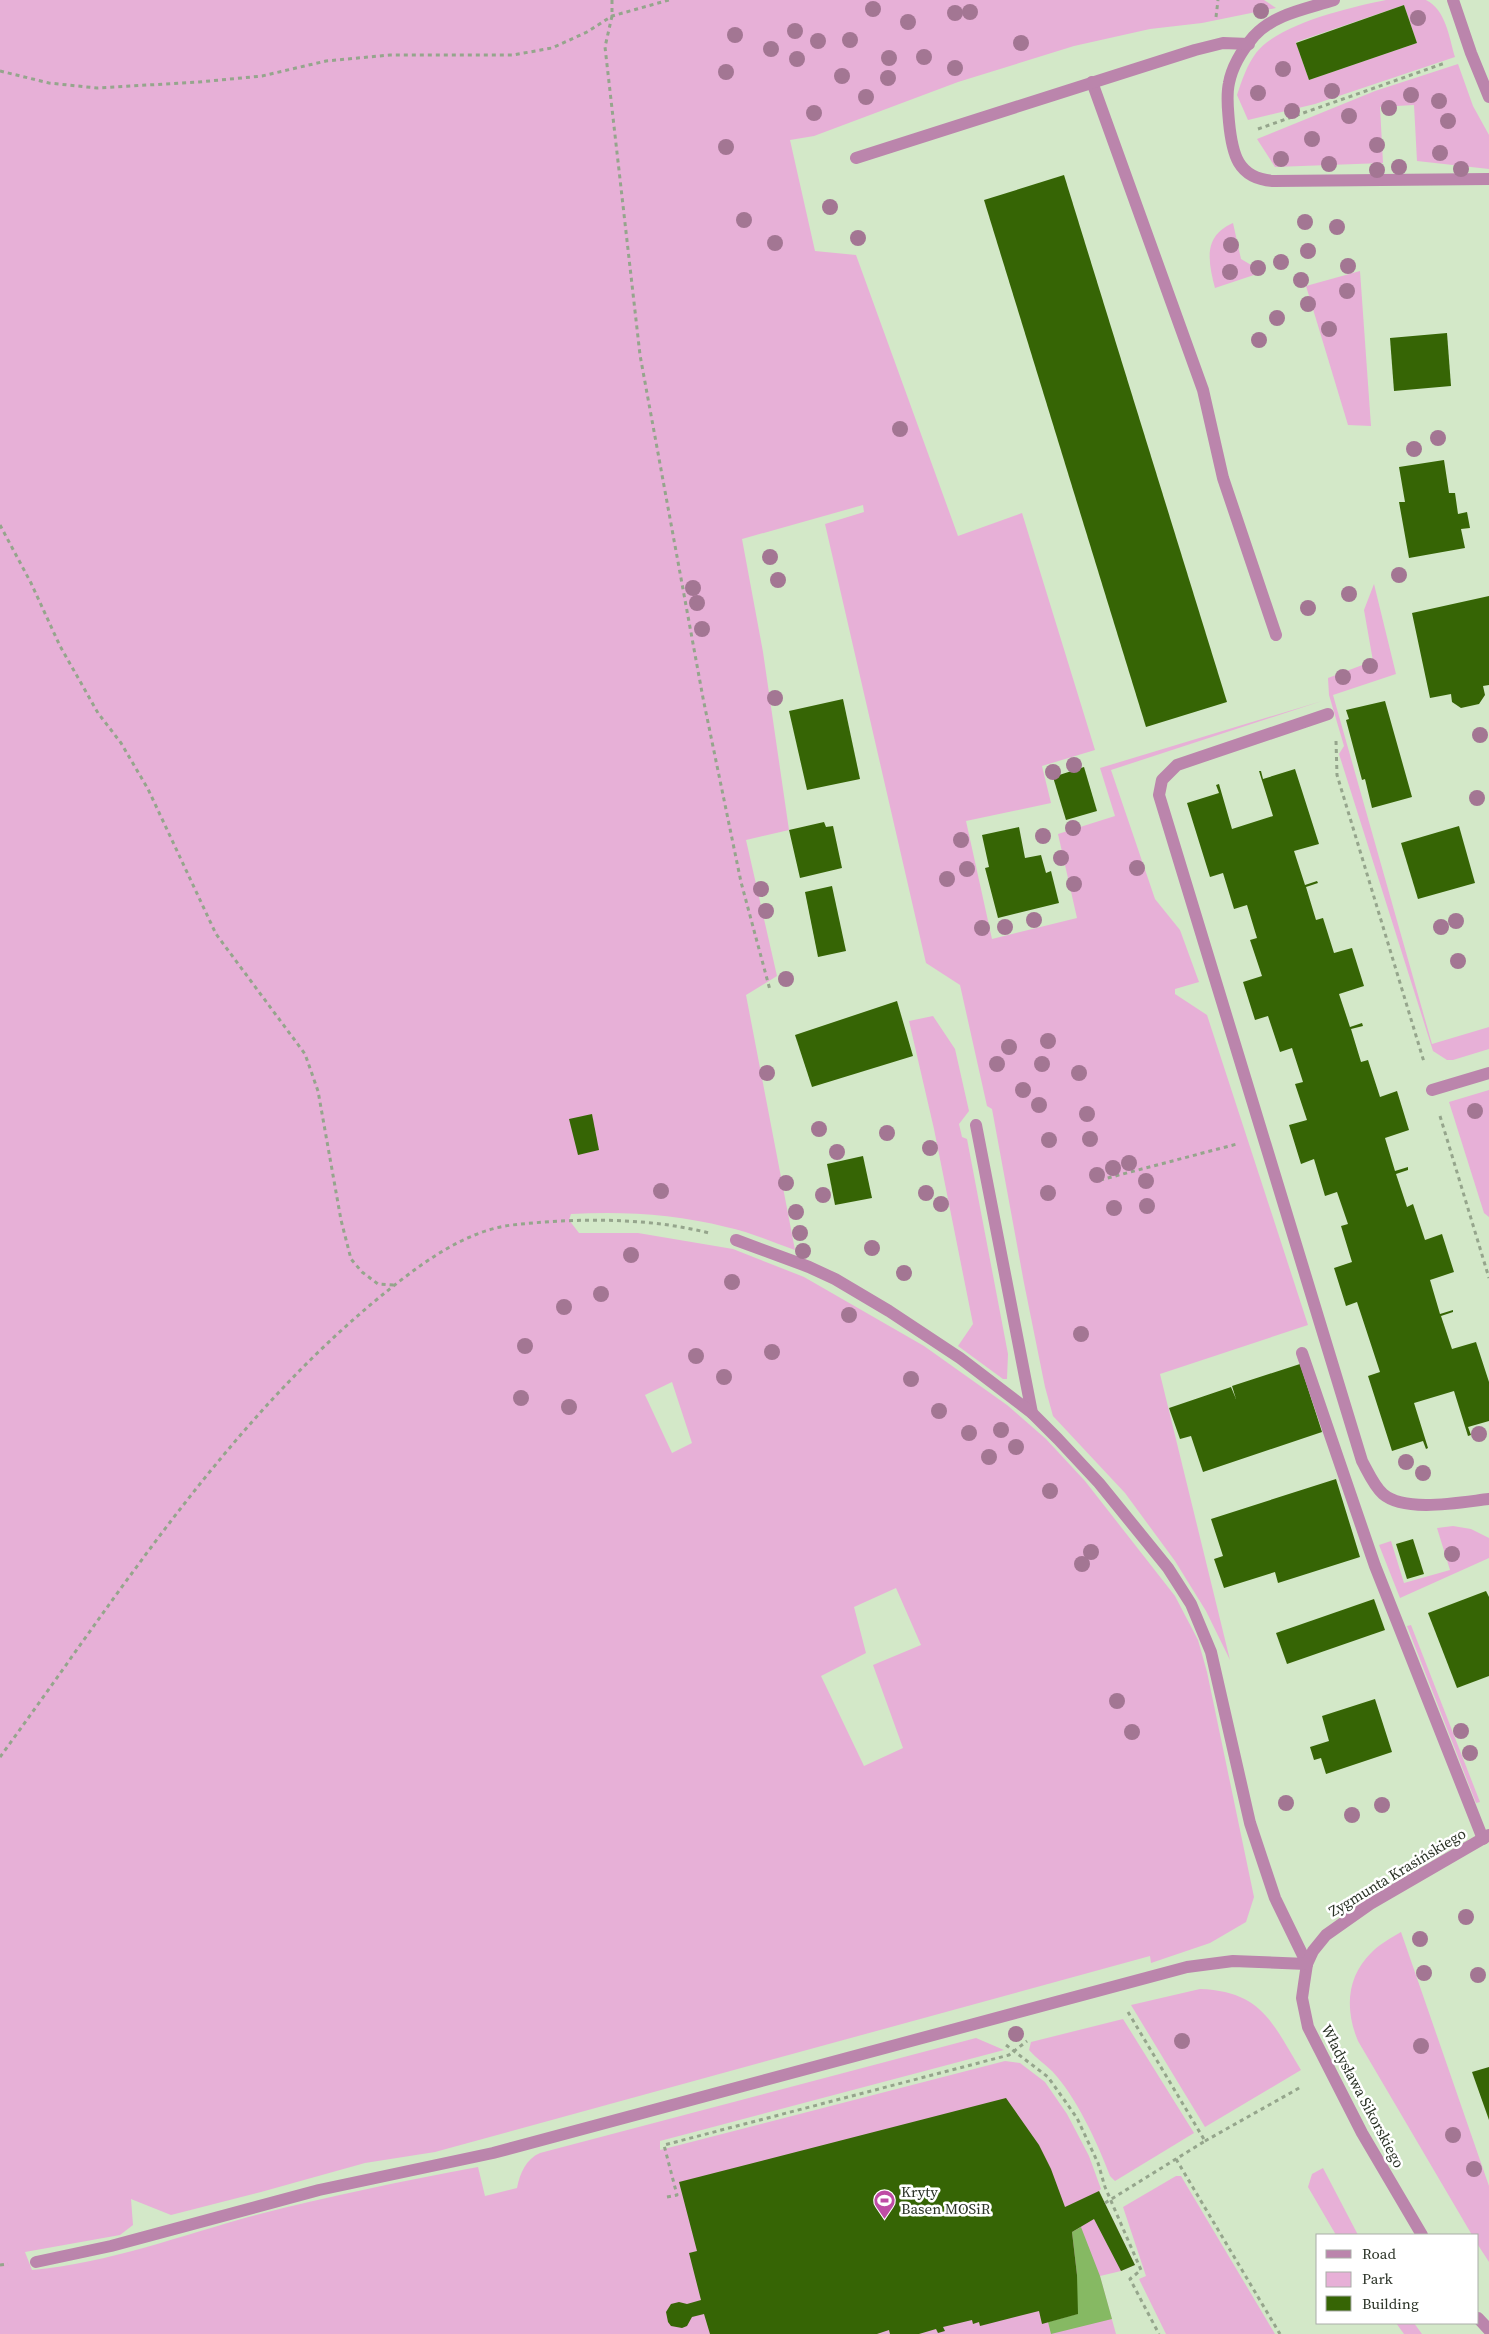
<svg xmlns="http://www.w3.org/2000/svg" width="1489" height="2334" font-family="'Source Serif 4',serif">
<rect width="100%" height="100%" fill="#d3e8c8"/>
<g fill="#e7b0d7" fill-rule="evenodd">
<path d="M0 0H1264L1276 8 1202 23 1150 29 1074 46 958 82 814 136 790 140 815 251 856 255 958 536 1022 513 1095 750 1042 766 1051 803 966 821 992 939 1077 918 1058 834 1115 816 1100 768 1322 701 1111 770 1155 899 1180 930 1199 982 1175 989V994L1207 1015 1308 1325 1160 1374 1230 1660 1206 1611 1175 1561 1125 1493 1053 1416 1045 1387 1024 1283 992 1109 987 1106 960 985 926 963 825 524 864 512 863 505 742 539 763 652 789 830 746 840 777 976 746 995 795 1250C772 1242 750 1232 726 1227 676 1214 622 1211 571 1214L569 1220 579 1233H638L733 1249 804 1277 924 1346 1007 1405 1046 1439 1085 1481 1175 1596 1198 1640 1207 1672 1254 1897 1246 1922 1210 1943 1151 1963 1150 1956 435 2152 365 2163 261 2192 171 2215 131 2199 133 2225 120 2235 25 2252 32 2270C109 2263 182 2235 256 2215 329 2196 403 2181 478 2167L485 2196 517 2188C520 2173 526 2159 540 2153L976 2038 1004 2050 660 2141V2150L1005 2061 1020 2063 1045 2082 1067 2114 1089 2156 1101 2189 1099 2191 1135 2265 1121 2271 1100 2276 1116 2334H0ZM672 1382 692 1443 672 1453 645 1395ZM896 1588 921 1645 873 1665 903 1748 864 1766 821 1676 866 1653 854 1607Z"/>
<path d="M1386 0H1426C1446 10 1449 37 1455 57L1315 104 1248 120 1237 95C1242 80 1247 65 1256 53 1278 24 1351 7 1386 0ZM1404 5 1417 43 1309 80 1296 42Z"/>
<path d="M1458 64 1473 106 1489 135V169L1417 161 1414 105 1380 107 1383 163 1275 167 1257 139 1375 91Z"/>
<path d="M1233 223 1241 259 1263 272 1215 288C1208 261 1203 236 1233 223Z"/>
<path d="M1360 271 1371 426 1348 425 1306 286Z"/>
<path d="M1374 584 1396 674 1333 695 1432 1044 1489 1027V1049L1453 1060H1447L1433 1051 1339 754 1344 746 1329 695 1328 678 1373 661 1364 610Z"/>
<path d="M933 1016 955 1049 969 1111 959 1124 962 1137 967 1139 1008 1354 1007 1379H1003L958 1346 973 1324 934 1129 909 1021Z"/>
<path d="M1489 1090V1217L1484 1213 1449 1102Z"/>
<path d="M1453 1526 1471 1529 1489 1538V1558L1400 1598 1379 1545 1391 1541 1404 1583 1450 1570 1437 1528Z"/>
<path d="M1411 1625 1480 1802 1476 1803 1407 1626Z"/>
<path d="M1401 1932 1489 2186V2262L1478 2245V2235H1472L1358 2041C1345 2010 1346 1977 1372 1952 1380 1944 1391 1938 1401 1932Z"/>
<path d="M1200 1989C1262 1991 1273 2024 1301 2070L1205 2127 1131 2005Z"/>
<path d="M1123 2019 1194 2133 1115 2181 1110 2176C1098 2144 1076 2096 1052 2071 1045 2064 1036 2058 1029 2050L1031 2042Z"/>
<path d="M1323 2168 1358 2235H1336L1308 2187 1312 2174Z"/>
<path d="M1176 2176H1181L1275 2334H1166L1139 2279 1146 2276 1123 2207Z"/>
<path d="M1396 2323H1414L1422 2334H1404Z"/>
</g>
<path fill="#86b963" d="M1081 2227 1100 2276 1112 2319 1051 2334 1048 2322 1077 2314V2275L1072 2232Z"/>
<g fill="#366505">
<path d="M1404 5 1417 43 1309 80 1296 43Z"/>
<path d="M1064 175 1227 702 1146 727 984 200Z"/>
<path d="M1447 333 1451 386 1394 391 1390 338Z"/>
<path d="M1444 460 1449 493H1455L1458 514 1467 512 1470 528 1461 529 1465 548 1409 558 1399 502H1405L1399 467Z"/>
<path d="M1489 596V685L1483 686 1485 695 1479 704 1461 708 1452 702 1451 694 1430 698 1412 613Z"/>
<path d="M843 699 860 779 807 790 789 711Z"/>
<path d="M1385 701 1412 797 1372 808 1365 779 1362 780 1346 720 1349 719 1346 710Z"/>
<path d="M1084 767 1097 811 1066 820 1053 777Z"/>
<path d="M1295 769 1319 844 1294 851 1305 885 1317 881 1318 883 1306 887 1316 920 1323 918 1334 953 1352 948 1364 986 1339 994 1350 1027 1362 1023 1363 1026 1351 1029 1361 1062 1368 1060 1380 1097 1397 1091 1409 1130 1385 1138 1395 1171 1408 1167V1170L1396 1174 1407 1207 1413 1204 1425 1240 1442 1234 1454 1272 1430 1280 1440 1314 1453 1310V1312L1441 1316 1452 1349 1476 1342 1489 1382V1421L1468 1427 1471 1435 1468 1436 1454 1391 1414 1403 1428 1448 1426 1449 1423 1441 1392 1451 1368 1376 1380 1372 1357 1302 1346 1306 1334 1268 1352 1262 1341 1226 1348 1224 1337 1192 1325 1196 1314 1159 1301 1164 1289 1125 1307 1120 1295 1084 1303 1082 1292 1048 1280 1052 1268 1016 1255 1020 1243 982 1262 976 1250 940 1257 938 1247 905 1234 909 1223 873 1210 877 1187 803 1219 793 1216 785 1219 784 1232 829 1273 816 1259 771H1261L1263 779Z"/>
<path d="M824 822 826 827 833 826 842 868 800 878 789 830Z"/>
<path d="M1459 826 1475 883 1418 899 1401 843Z"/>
<path d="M1019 827 1025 858 1041 855 1046 873 1051 871 1059 903 998 918 985 868 989 867 982 835Z"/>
<path d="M832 886 846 951 818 957 805 892Z"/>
<path d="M897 1001 913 1056 812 1087 795 1035Z"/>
<path d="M592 1114 599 1150 578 1155 569 1119Z"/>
<path d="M863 1156 872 1198 835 1205 827 1164Z"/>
<path d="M1300 1364 1322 1432 1203 1472 1191 1436 1180 1439 1169 1408 1231 1387 1236 1399 1232 1386Z"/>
<path d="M1336 1479 1360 1557 1278 1583 1275 1572 1224 1588 1214 1559 1223 1556 1211 1519Z"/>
<path d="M1413 1539 1424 1574 1407 1579 1396 1544Z"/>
<path d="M1486 1591 1489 1597V1676L1457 1688 1428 1613Z"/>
<path d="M1374 1599 1385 1630 1287 1664 1276 1633Z"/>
<path d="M1375 1699 1392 1752 1326 1774 1321 1758 1314 1760 1310 1747 1329 1741 1322 1716Z"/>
<path d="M1489 2067V2120L1472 2072Z"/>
<path d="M1006 2098 1039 2145 1051 2169 1065 2207 1099 2191 1135 2265 1121 2271 1094 2219 1072 2232 1077 2275 1078 2314 1042 2324 1039 2311 980 2326 979 2322 973 2324 972 2320 943 2327 945 2331 938 2333 936 2329 919 2334H890L889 2330 877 2334H710L704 2314 692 2317 687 2326 682 2328 671 2326 668 2322 666 2312 671 2304 679 2302 687 2304 701 2300 689 2253 697 2251 679 2182Z"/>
</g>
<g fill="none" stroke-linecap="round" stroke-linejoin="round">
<g stroke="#95a58c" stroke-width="3" stroke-dasharray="4 4" stroke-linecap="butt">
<path d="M612 0V16L605 47 640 355 703 698 741 882 770 990"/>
<path d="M1216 17 1218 0"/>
<path d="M0 71 49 83 97 88 199 82 262 76 326 61 390 55H513L552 48 587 32 612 16 669 0"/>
<path d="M1258 129 1445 63"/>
<path d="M0 525 31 583 60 646 98 713 121 743 148 789 216 934 305 1054 318 1091 341 1220 351 1259 362 1272 378 1284 394 1285"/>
<path d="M1336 741 1337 775 1424 1062"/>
<path d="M1440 1116 1489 1278"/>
<path d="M1100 1180 1237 1144"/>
<path d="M0 1757C117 1597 226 1423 381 1296 418 1266 463 1231 512 1225 576 1218 646 1217 709 1233"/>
<path d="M1006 2045 1048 2077 1077 2118 1098 2163 1105 2187 1141 2270 1130 2279 1159 2334"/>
<path d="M1205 2141 1301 2087"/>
<path d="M1176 2159 1280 2334"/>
<path d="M667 2197 677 2195 664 2145 1009 2055 1027 2041"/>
<path d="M1105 2203 1205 2141 1128 2012"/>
<path d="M0 2265 8 2264"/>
</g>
<g stroke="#bb85ac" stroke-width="12">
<path d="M1334 0C1306 9 1274 14 1254 36 1243 49 1232 67 1229 83 1226 96 1228 109 1229 122 1232 153 1237 179 1274 181L1489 179"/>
<path d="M1453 0 1471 53 1489 97"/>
<path d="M1092 82 1203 390 1223 478 1276 635"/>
<path d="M856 158 1195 50 1223 43 1249 44"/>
<path d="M1328 714 1177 765 1162 780 1159 795 1362 1461C1368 1472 1374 1486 1383 1494 1405 1513 1462 1502 1489 1499"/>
<path d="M1432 1090 1489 1073"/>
<path d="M976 1125 1032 1413"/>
<path d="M736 1240 809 1267 835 1279 889 1311 960 1358 1032 1413 1058 1439 1099 1483 1168 1568 1191 1604 1211 1652 1250 1823 1275 1898 1307 1964"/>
<path d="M1302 1353 1375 1566 1483 1839"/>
<path d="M1422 2235 1362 2133 1308 2027 1302 1998 1304 1984 1307 1964 1313 1951 1326 1935 1370 1904 1489 1835"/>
<path d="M36 2262 111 2246 319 2190 493 2153 1187 1967 1233 1961 1307 1964"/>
<path d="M1478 2318 1489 2330"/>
</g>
</g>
<g fill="#a37693">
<circle cx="873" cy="9" r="8"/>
<circle cx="1261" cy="11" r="8"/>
<circle cx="970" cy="12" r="8"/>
<circle cx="955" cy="13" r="8"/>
<circle cx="1418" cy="18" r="8"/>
<circle cx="908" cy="22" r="8"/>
<circle cx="795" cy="31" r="8"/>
<circle cx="735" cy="35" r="8"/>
<circle cx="850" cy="40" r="8"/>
<circle cx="818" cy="41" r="8"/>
<circle cx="1021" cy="43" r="8"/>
<circle cx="771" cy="49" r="8"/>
<circle cx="924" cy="57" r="8"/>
<circle cx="889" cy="58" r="8"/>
<circle cx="797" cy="59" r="8"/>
<circle cx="955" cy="68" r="8"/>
<circle cx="1283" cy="69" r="8"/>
<circle cx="726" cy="72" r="8"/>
<circle cx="842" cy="76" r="8"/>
<circle cx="888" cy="78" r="8"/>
<circle cx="1332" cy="91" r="8"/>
<circle cx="1258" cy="93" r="8"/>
<circle cx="1411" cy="95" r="8"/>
<circle cx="866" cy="97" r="8"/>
<circle cx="1439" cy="101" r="8"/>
<circle cx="1389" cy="108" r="8"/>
<circle cx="1292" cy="111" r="8"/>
<circle cx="814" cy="113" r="8"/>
<circle cx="1349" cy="116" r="8"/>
<circle cx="1448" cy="121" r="8"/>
<circle cx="1312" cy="139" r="8"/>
<circle cx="1377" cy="145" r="8"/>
<circle cx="726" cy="147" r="8"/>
<circle cx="1440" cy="153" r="8"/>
<circle cx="1281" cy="159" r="8"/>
<circle cx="1329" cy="164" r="8"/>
<circle cx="1399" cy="167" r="8"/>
<circle cx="1461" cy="169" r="8"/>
<circle cx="1377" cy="170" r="8"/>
<circle cx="830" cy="207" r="8"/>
<circle cx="744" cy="220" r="8"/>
<circle cx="1305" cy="222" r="8"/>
<circle cx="1337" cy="227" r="8"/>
<circle cx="858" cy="238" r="8"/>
<circle cx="775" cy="243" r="8"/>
<circle cx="1231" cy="245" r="8"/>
<circle cx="1308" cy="251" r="8"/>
<circle cx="1281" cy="262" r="8"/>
<circle cx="1348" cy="266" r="8"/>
<circle cx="1258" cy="268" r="8"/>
<circle cx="1230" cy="272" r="8"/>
<circle cx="1301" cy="280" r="8"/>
<circle cx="1347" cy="291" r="8"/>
<circle cx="1308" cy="304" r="8"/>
<circle cx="1277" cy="318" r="8"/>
<circle cx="1329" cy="329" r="8"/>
<circle cx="1259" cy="340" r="8"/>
<circle cx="900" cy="429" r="8"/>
<circle cx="1438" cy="438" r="8"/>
<circle cx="1414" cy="449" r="8"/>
<circle cx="770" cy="557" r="8"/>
<circle cx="1399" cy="575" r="8"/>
<circle cx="778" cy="580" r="8"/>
<circle cx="693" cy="588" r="8"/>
<circle cx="1349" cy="594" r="8"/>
<circle cx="697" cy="603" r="8"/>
<circle cx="1308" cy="608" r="8"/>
<circle cx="702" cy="629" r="8"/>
<circle cx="1370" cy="666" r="8"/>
<circle cx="1343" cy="677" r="8"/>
<circle cx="775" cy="698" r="8"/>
<circle cx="1480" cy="735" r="8"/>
<circle cx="1074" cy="765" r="8"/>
<circle cx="1053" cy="772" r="8"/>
<circle cx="1477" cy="798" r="8"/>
<circle cx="1073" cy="828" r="8"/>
<circle cx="1043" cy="836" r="8"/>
<circle cx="961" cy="840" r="8"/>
<circle cx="1061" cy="858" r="8"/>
<circle cx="1137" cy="868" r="8"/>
<circle cx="967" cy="869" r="8"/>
<circle cx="947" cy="879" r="8"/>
<circle cx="1074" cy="884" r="8"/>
<circle cx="761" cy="889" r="8"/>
<circle cx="766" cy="911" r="8"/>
<circle cx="1034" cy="920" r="8"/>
<circle cx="1456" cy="921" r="8"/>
<circle cx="1005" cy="927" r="8"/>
<circle cx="1441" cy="927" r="8"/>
<circle cx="982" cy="928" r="8"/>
<circle cx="1458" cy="961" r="8"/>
<circle cx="786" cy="979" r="8"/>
<circle cx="1048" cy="1041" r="8"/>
<circle cx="1009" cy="1047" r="8"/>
<circle cx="997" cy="1064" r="8"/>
<circle cx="1042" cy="1064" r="8"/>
<circle cx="767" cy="1073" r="8"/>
<circle cx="1079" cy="1073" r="8"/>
<circle cx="1023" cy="1090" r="8"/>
<circle cx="1039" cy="1105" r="8"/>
<circle cx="1475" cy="1111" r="8"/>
<circle cx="1087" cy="1114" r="8"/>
<circle cx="819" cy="1129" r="8"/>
<circle cx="887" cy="1133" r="8"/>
<circle cx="1090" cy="1139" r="8"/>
<circle cx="1049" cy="1140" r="8"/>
<circle cx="930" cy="1148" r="8"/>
<circle cx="837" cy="1152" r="8"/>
<circle cx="1129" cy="1163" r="8"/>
<circle cx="1113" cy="1168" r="8"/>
<circle cx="1097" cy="1175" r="8"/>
<circle cx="1146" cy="1181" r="8"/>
<circle cx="786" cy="1183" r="8"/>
<circle cx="661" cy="1191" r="8"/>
<circle cx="926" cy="1193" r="8"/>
<circle cx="1048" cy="1193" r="8"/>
<circle cx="823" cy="1195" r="8"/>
<circle cx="941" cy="1204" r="8"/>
<circle cx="1147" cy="1206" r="8"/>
<circle cx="1114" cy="1208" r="8"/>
<circle cx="796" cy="1212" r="8"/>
<circle cx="800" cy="1233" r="8"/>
<circle cx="872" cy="1248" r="8"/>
<circle cx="803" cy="1251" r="8"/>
<circle cx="631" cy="1255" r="8"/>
<circle cx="904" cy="1273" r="8"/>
<circle cx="732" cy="1282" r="8"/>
<circle cx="601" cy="1294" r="8"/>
<circle cx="564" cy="1307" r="8"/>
<circle cx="849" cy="1315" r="8"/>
<circle cx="1081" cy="1334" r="8"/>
<circle cx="525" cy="1346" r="8"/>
<circle cx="772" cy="1352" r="8"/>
<circle cx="696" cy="1356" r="8"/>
<circle cx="724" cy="1377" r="8"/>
<circle cx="911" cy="1379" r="8"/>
<circle cx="521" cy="1398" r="8"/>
<circle cx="569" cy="1407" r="8"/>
<circle cx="939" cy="1411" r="8"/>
<circle cx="1001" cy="1430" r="8"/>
<circle cx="969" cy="1433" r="8"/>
<circle cx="1479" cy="1434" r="8"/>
<circle cx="1016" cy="1447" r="8"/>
<circle cx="989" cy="1457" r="8"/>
<circle cx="1406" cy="1462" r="8"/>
<circle cx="1423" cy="1473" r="8"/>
<circle cx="1050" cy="1491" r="8"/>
<circle cx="1091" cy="1552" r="8"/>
<circle cx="1452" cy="1554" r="8"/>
<circle cx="1082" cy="1564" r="8"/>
<circle cx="1117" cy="1701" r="8"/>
<circle cx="1461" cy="1731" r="8"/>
<circle cx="1132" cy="1732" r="8"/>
<circle cx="1470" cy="1753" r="8"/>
<circle cx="1286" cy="1803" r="8"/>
<circle cx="1382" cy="1805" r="8"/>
<circle cx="1352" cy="1815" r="8"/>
<circle cx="1466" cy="1917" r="8"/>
<circle cx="1420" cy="1939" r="8"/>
<circle cx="1424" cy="1973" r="8"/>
<circle cx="1478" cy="1975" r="8"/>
<circle cx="1016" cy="2034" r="8"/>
<circle cx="1182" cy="2041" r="8"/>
<circle cx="1421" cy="2046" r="8"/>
<circle cx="1453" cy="2135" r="8"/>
<circle cx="1474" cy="2169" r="8"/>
</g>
<defs>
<symbol id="stadium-pin" viewBox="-11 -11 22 30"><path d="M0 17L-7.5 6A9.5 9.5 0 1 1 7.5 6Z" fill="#bf4ca5" stroke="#fff"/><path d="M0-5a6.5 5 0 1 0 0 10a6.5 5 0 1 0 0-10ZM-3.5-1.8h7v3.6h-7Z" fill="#fff"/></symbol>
</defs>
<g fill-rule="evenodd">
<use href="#stadium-pin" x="872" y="2188" width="25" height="34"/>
</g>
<g text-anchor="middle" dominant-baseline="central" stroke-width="5" stroke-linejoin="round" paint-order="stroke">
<g font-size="15" fill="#2a3226" stroke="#fff">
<text transform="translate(1397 1872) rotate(-31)">Zygmunta Krasińskiego</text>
<text transform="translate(1363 2096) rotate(62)">Władysława Sikorskiego</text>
</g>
<g font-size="15" fill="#2a3226" stroke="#fff" text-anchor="start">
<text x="901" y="2191">Kryty<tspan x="901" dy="17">Basen MOSiR</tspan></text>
</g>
</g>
<rect x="1316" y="2234" width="162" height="90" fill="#ffffff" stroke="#aaada8"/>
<rect x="1326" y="2250" width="25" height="8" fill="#bb85ac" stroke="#aaada8"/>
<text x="1362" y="2259" font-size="15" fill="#2a3226">Road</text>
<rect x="1326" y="2272" width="25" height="15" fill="#e7b0d7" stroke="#aaada8"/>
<text x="1362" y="2284" font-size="15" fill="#2a3226">Park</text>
<rect x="1326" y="2296" width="25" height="15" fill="#366505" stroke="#aaada8"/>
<text x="1362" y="2309" font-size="15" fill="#2a3226">Building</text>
</svg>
